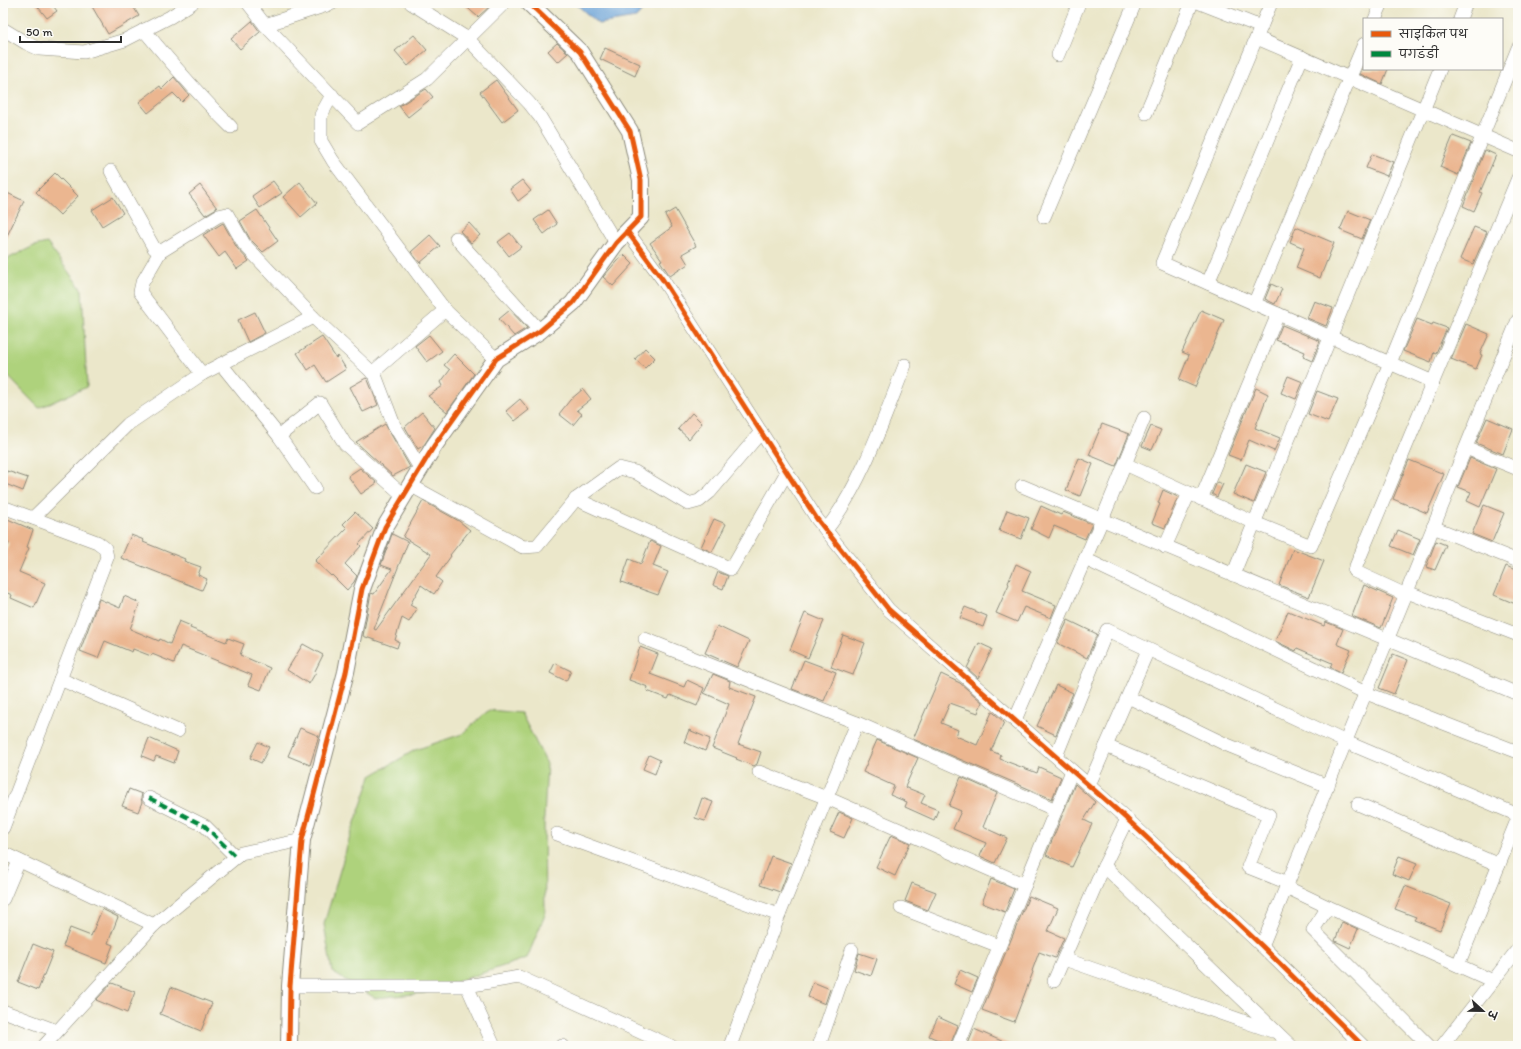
<svg xmlns="http://www.w3.org/2000/svg" width="1521" height="1049" font-family="Itim,'Playpen Sans Deva',sans-serif">
<rect width="100%" height="100%" fill="#fdfcf7"/>
<filter id="ink" filterUnits="userSpaceOnUse"><feTurbulence type="fractalNoise" baseFrequency=".025" numOctaves="2"/><feDisplacementMap in="SourceGraphic" scale="8" xChannelSelector="R" yChannelSelector="G"/><feConvolveMatrix kernelMatrix="1 2 1 2 8 2 1 2 1" color-interpolation-filters="sRGB"/></filter>
<filter id="wash" filterUnits="userSpaceOnUse"><feTurbulence type="fractalNoise" baseFrequency=".012" numOctaves="4" result="noise"/><feDisplacementMap in="SourceGraphic" scale="16" xChannelSelector="R" yChannelSelector="G"/><feGaussianBlur stdDeviation="0.9" result="paint"/><feColorMatrix in="noise" values="0 0 0 0 0 0 0 0 0 0 0 0 0 0 0 0 0 1.4 0 .05"/><feComposite in="paint" operator="in"/></filter>
<g filter="url(#wash)">
<rect width="100%" height="100%" fill="#ebe7ca"/>
<g fill="#aed27b" stroke="#6c7e53">
<path d="M47 243 82 290 87 387 39 408 3 371V261L34 246Z"/>
<path d="M489 710 521 713 547 764 544 818 545 915 527 958 424 993 375 998 332 972 324 924 349 840 371 776 415 750 462 734Z"/>
</g>
<path fill="#68a0d6" stroke="#4a6680" d="M575 3H649L636 18 598 24Z"/>
<g id="blocks">
<g fill="#ebb690">
<path d="M35 3H51L57 11 47 18Z"/>
<path d="M90 3H131L139 16 108 34Z"/>
<path d="M462 3H487L490 6 478 17Z"/>
<path d="M252 21 260 32 240 49 231 39Z"/>
<path d="M414 35 427 50 408 66 395 51Z"/>
<path d="M557 43 568 53 558 62 548 51Z"/>
<path d="M605 48 640 64 635 76 600 59Z"/>
<path d="M1362 69H1388L1382 84 1360 74Z"/>
<path d="M174 77 189 95 182 102 173 93 148 113 139 102 160 86 162 89Z"/>
<path d="M496 80 518 110 502 122 480 92Z"/>
<path d="M426 89 433 97 408 117 399 106Z"/>
<path d="M1453 136 1471 143 1458 175 1440 167Z"/>
<path d="M1485 150 1496 155 1480 192 1482 193 1474 211 1463 206Z"/>
<path d="M1372 154 1393 162 1387 176 1366 168Z"/>
<path d="M55 173 78 196 60 215 36 192Z"/>
<path d="M522 180 531 191 518 201 510 189Z"/>
<path d="M273 181 282 193 260 208 252 196Z"/>
<path d="M300 182 317 203 301 217 283 197Z"/>
<path d="M200 185 217 208 205 215 189 194Z"/>
<path d="M3 191 24 201 3 244Z"/>
<path d="M113 197 123 213 102 226 92 210Z"/>
<path d="M675 209 696 246 682 254 688 264 670 276 660 261 662 260 650 243 672 227 665 215Z"/>
<path d="M257 210 278 241 263 252 250 239 240 221Z"/>
<path d="M548 210 557 224 544 234 534 220Z"/>
<path d="M1348 211 1370 220 1362 239 1340 230Z"/>
<path d="M223 223 237 248 249 261 237 269 225 252 219 257 203 235Z"/>
<path d="M469 223 480 235 471 243 460 231Z"/>
<path d="M1296 227 1334 243 1320 278 1296 268 1304 248 1290 242Z"/>
<path d="M1474 227 1487 232 1473 264 1460 259Z"/>
<path d="M510 233 521 247 509 256 498 242Z"/>
<path d="M430 235 440 246 420 263 411 252Z"/>
<path d="M623 254 633 264 613 286 603 277Z"/>
<path d="M1271 284 1282 289 1275 304 1265 299Z"/>
<path d="M1314 301 1333 308 1326 326 1307 318Z"/>
<path d="M510 310 527 328 514 336 499 319Z"/>
<path d="M1201 310 1224 320 1195 387 1179 380 1189 355 1182 352Z"/>
<path d="M255 312 265 333 248 342 238 320Z"/>
<path d="M1417 319 1432 325 1433 323 1447 328 1436 353 1434 352 1431 362 1403 351Z"/>
<path d="M1466 324 1489 334 1480 354 1482 355 1476 369 1451 359Z"/>
<path d="M1282 325 1320 341 1312 361 1303 357 1305 352 1276 340Z"/>
<path d="M429 335 442 351 427 362 415 346Z"/>
<path d="M322 337 336 358 338 356 346 369 326 382 315 365 308 370 297 353Z"/>
<path d="M645 348 655 358 645 368 635 359Z"/>
<path d="M454 354 474 374 447 412 428 396 443 386 441 382 450 370 444 365Z"/>
<path d="M1288 376 1303 382 1296 399 1281 393Z"/>
<path d="M366 378 368 380 378 405 363 412 350 387Z"/>
<path d="M1256 388 1268 394 1255 428 1280 438 1274 451 1249 440 1241 460 1228 455Z"/>
<path d="M583 389 591 399 577 410 582 414 573 425 559 414 570 400Z"/>
<path d="M1317 391 1338 399 1328 422 1308 414Z"/>
<path d="M520 399 529 410 515 421 506 411Z"/>
<path d="M422 412 435 428 424 445 418 449 405 427Z"/>
<path d="M692 413 702 423 689 439 678 429Z"/>
<path d="M1487 418 1513 429 1503 454 1476 443Z"/>
<path d="M385 424 410 467 393 476 356 442Z"/>
<path d="M1102 424 1129 434 1116 466 1089 455Z"/>
<path d="M1151 426 1161 430 1152 450 1142 446Z"/>
<path d="M1079 458 1093 464 1080 496 1066 490Z"/>
<path d="M1470 458 1496 469 1480 507 1467 501 1471 492 1458 487Z"/>
<path d="M1409 460 1444 474 1427 513 1393 499Z"/>
<path d="M1246 464 1266 472 1254 503 1233 494Z"/>
<path d="M360 468 377 483 361 494 348 476Z"/>
<path d="M7 471 28 478 23 491 3 483Z"/>
<path d="M1217 482 1223 484 1217 497 1212 494Z"/>
<path d="M1163 490 1178 497 1165 528 1152 523 1160 504 1158 503Z"/>
<path d="M423 501 459 521 470 530 450 555 451 556 436 577 442 582 434 594 421 585 410 605 417 609 409 622 402 618 395 640 399 642 397 648 363 636 371 593 374 594 392 569 381 565 392 534 408 542 374 629 376 630 431 554 403 537Z"/>
<path d="M1484 505 1504 513 1492 542 1472 534Z"/>
<path d="M1041 506 1061 515 1063 512 1092 524 1085 539 1054 526 1049 538 1031 529Z"/>
<path d="M1007 510 1029 518 1021 539 999 531Z"/>
<path d="M355 512 373 529 359 544 361 546 345 564 357 576 354 582 347 590 332 575 331 576 315 561 347 528 343 524Z"/>
<path d="M3 517 33 530 27 547 29 548 19 572 45 583 34 608 11 598 12 595 3 591V558L9 543 3 541Z"/>
<path d="M714 519 726 524 712 552 701 547Z"/>
<path d="M1398 530 1420 539 1413 555 1391 546Z"/>
<path d="M131 535 144 540 143 542 185 559 184 561 201 567 198 575 207 579 202 590 121 558Z"/>
<path d="M650 541 661 546 653 566 668 572 658 595 621 582 629 559 641 564Z"/>
<path d="M1436 541 1446 545 1435 570 1426 567Z"/>
<path d="M1293 549 1324 561 1309 597 1279 585Z"/>
<path d="M1016 564 1031 571 1022 591 1056 605 1051 618 1024 607 1017 622 996 613 1009 584 1008 583Z"/>
<path d="M1506 566 1518 571V605L1494 595Z"/>
<path d="M718 572 728 576 723 589 713 585Z"/>
<path d="M1364 585 1393 598 1381 628 1352 616Z"/>
<path d="M124 596 140 603 130 629 159 641 160 639 170 644 179 621 191 626 190 628 226 642 228 638 244 644 240 655 270 668 261 690 248 685 252 675 181 646 174 663 152 654 151 656 133 649 132 652 105 641 98 658 80 651 99 599 120 608Z"/>
<path d="M965 607 987 616 983 627 960 618Z"/>
<path d="M1288 611 1324 626 1326 622 1343 629 1337 644 1351 650 1341 672 1330 667 1332 663 1297 648 1296 651 1275 641Z"/>
<path d="M805 613 824 621 808 658 790 650Z"/>
<path d="M1068 620 1097 634 1087 658 1057 643Z"/>
<path d="M717 626 749 641 737 667 705 653Z"/>
<path d="M843 635 865 643 853 675 831 667Z"/>
<path d="M979 643 992 649 978 678 967 668Z"/>
<path d="M303 644 323 655 315 671 316 672 309 684 287 670Z"/>
<path d="M640 647 658 654 650 674 684 687 687 680 704 688 697 706 670 695 668 699 647 691 648 687 629 680Z"/>
<path d="M1393 654 1408 660 1394 694 1379 688Z"/>
<path d="M804 660 836 672 824 701 792 689Z"/>
<path d="M555 663 571 671 566 681 550 673Z"/>
<path d="M713 674 730 681 729 687 756 697 738 744 761 752 757 764 754 766 736 759 737 758 712 748 729 704 704 693Z"/>
<path d="M941 674 960 683 982 702 978 713 950 703 941 723 958 730 956 736 977 745 992 712 994 713 1004 722 991 751 1001 755 1000 759 1037 773 1039 767 1061 777 1052 799 913 739Z"/>
<path d="M1056 685 1073 693 1056 735 1037 726Z"/>
<path d="M300 728 319 736 310 765 288 756Z"/>
<path d="M689 730 710 739 705 751 684 742Z"/>
<path d="M149 738 178 751 174 763 156 756 154 761 142 756Z"/>
<path d="M877 740 918 758 905 787 925 795 921 803 938 810 934 820 905 807 907 802 890 795 894 786 863 772Z"/>
<path d="M258 742 269 747 261 763 250 758Z"/>
<path d="M649 755 660 760 655 774 643 769Z"/>
<path d="M961 777 997 793 983 827 1007 838 995 863 980 856 986 843 953 829 961 811 949 806Z"/>
<path d="M1075 784 1095 802 1084 820 1092 824 1072 867 1046 855Z"/>
<path d="M129 789 142 794 141 798 142 802 138 812 122 806Z"/>
<path d="M702 798 713 802 705 821 695 818Z"/>
<path d="M839 812 853 818 844 838 830 832Z"/>
<path d="M891 835 910 843 895 876 876 867Z"/>
<path d="M771 856 791 863 780 892 760 885Z"/>
<path d="M1399 856 1417 863 1409 881 1392 874Z"/>
<path d="M991 879 1014 889 1005 912 982 903Z"/>
<path d="M912 883 936 892 928 910 905 901Z"/>
<path d="M1405 886 1451 904 1440 930 1414 920 1416 917 1395 909Z"/>
<path d="M1029 896 1058 908 1048 931 1064 938 1055 958 1039 952 1032 971 1033 972 1014 1022 982 1010Z"/>
<path d="M102 909 118 917 108 943 113 945 106 963 63 946 70 928 91 936Z"/>
<path d="M1342 922 1358 929 1350 948 1335 941Z"/>
<path d="M33 944 53 952 38 990 18 982Z"/>
<path d="M859 953 877 959 871 976 854 970Z"/>
<path d="M960 970 978 978 972 992 954 984Z"/>
<path d="M813 982 830 989 825 1004 808 997Z"/>
<path d="M112 983 135 992 127 1013 96 1000Z"/>
<path d="M171 987 212 1003 201 1031 160 1014Z"/>
<path d="M938 1017 958 1026 950 1045 929 1036Z"/>
<path d="M974 1029 1013 1046H973L968 1044Z"/>
</g>
</g>
</g>
<g filter="url(#ink)">
<use href="#blocks" fill-opacity="0" stroke="#8b897a" stroke-width="1"/>
<g fill="none" stroke-linecap="round" stroke-linejoin="round">
<defs>
<g id="minor">
<path d="M248 3 265 25 358 123 427 79 504 3"/>
<path d="M411 3 468 39 529 103 540 117 616 243"/>
<path d="M1200 3 1261 27"/>
<path d="M1271 3 1162 263 1433 382"/>
<path d="M1375 19 1382 3"/>
<path d="M1460 19 1466 3"/>
<path d="M265 25 333 3"/>
<path d="M3 29 26 43 39 49 84 52 125 40 170 17 192 3"/>
<path d="M144 30C172 64 200 96 231 127"/>
<path d="M1257 38 1518 151"/>
<path d="M1058 55 1079 3"/>
<path d="M332 95 321 115V141L333 161 445 310 496 359"/>
<path d="M1146 113 1192 3"/>
<path d="M111 171 154 248 160 252 218 216 227 214 244 244 313 317 375 375 394 425 420 468"/>
<path d="M1044 217 1135 3"/>
<path d="M627 231 663 280 817 519 889 610 1127 819 1262 946 1363 1046"/>
<path d="M456 238 540 331"/>
<path d="M160 252 142 283 140 292 202 374"/>
<path d="M1208 283 1302 57"/>
<path d="M1254 304 1364 44"/>
<path d="M221 364 279 436 315 488"/>
<path d="M372 373 445 310"/>
<path d="M279 436 320 403 345 444 404 496"/>
<path d="M1466 448 1518 469"/>
<path d="M1125 464 1255 523 1311 546 1390 363 1518 48"/>
<path d="M410 485 523 547 537 546 576 499 619 468 635 472 688 504 699 501 710 492 761 432"/>
<path d="M1022 486 1518 694"/>
<path d="M576 499 731 569 787 472"/>
<path d="M1201 499 1278 314"/>
<path d="M3 507 97 542 105 548 107 557 3 828"/>
<path d="M33 518 128 424 202 374 313 317"/>
<path d="M1433 527 1518 561"/>
<path d="M826 530C861 486 884 418 905 365"/>
<path d="M1165 547 1189 493"/>
<path d="M1085 559 1366 693 1518 752"/>
<path d="M1233 575 1440 69"/>
<path d="M1407 592 1518 635"/>
<path d="M1406 595 1354 571 1518 178"/>
<path d="M645 639 857 723 1056 810"/>
<path d="M60 679 178 731"/>
<path d="M1128 697 1225 744 1328 786"/>
<path d="M1015 720 1102 520 1144 418"/>
<path d="M1106 746 1269 815 1248 867 1288 883"/>
<path d="M1056 756 1107 630 1346 742 1518 815"/>
<path d="M759 772 827 798 1025 885"/>
<path d="M1089 785 1148 650"/>
<path d="M149 798 205 826 236 857"/>
<path d="M1358 804 1499 865"/>
<path d="M557 834 779 915"/>
<path d="M3 853 154 925"/>
<path d="M1104 866 1291 1046"/>
<path d="M1286 887 1328 907 1493 981"/>
<path d="M3 899 19 861"/>
<path d="M1328 907 1313 930 1429 1046"/>
<path d="M901 908 999 946"/>
<path d="M1262 946 1518 320"/>
<path d="M1064 959 1272 1031"/>
<path d="M1458 965 1518 818"/>
<path d="M1054 981 1104 866 1127 819"/>
<path d="M290 986H467L519 977 671 1046"/>
<path d="M467 986 494 1046"/>
<path d="M3 1011 57 1031"/>
<path d="M44 1046 154 925 241 853 302 840"/>
<path d="M562 1046H563"/>
<path d="M730 1046 779 915 857 723"/>
<path d="M819 1046 852 950"/>
<path d="M958 1046 1072 771"/>
<path d="M1442 1046 1518 949"/>
</g>
<path id="tertiary" d="M289 1046 290 986 302 840 346 672 362 589 385 527 434 446 496 359 540 331 573 303 616 243 641 217V180L630 131 580 52 529 3"/>
</defs>
<use href="#minor" stroke="#8b897a" stroke-width="14"/>
<use href="#tertiary" stroke="#8b897a" stroke-width="18"/>
<use href="#minor" stroke="#fff" stroke-width="13"/>
<use href="#tertiary" stroke="#fff" stroke-width="16"/>
<path stroke="#00873e" stroke-width="4" stroke-dasharray="8 4" stroke-linecap="butt" d="M149 798 205 826 236 857"/>
<defs>
<g id="cycleway">
<path d="M627 231 663 280 817 519 889 610 1127 819 1262 946 1363 1046"/>
<path d="M289 1046 290 986 302 840 346 672 362 589 385 527 434 446 496 359 540 331 573 303 616 243 641 217V180L630 131 580 52 529 3"/>
</g>
</defs>
<use href="#cycleway" stroke="#fdfcf7" stroke-width="8"/>
<use href="#cycleway" stroke="#e8590c" stroke-width="5"/>
</g>
</g>
<rect width="1521" height="1049" fill="none" stroke="#fdfcf7" stroke-width="16"/>
<rect x="1363" y="18" width="140" height="52" fill="#fdfcf7" stroke="#a9a8a5"/>
<rect x="1371" y="31" width="20" height="6" fill="#e8590c" stroke="#a9a8a5"/>
<text x="1399" y="38" font-size="12" fill="#2b2b2b">साइकिल पथ</text>
<rect x="1371" y="51" width="20" height="6" fill="#00873e" stroke="#a9a8a5"/>
<text x="1399" y="58" font-size="12" fill="#2b2b2b">पगडंडी</text>
<g transform="translate(1483 1011) rotate(112)" stroke="#fdfcf7" stroke-width="3" paint-order="stroke">
<path d="M0-3L7 15L0 10L-7 15Z" fill="#2b2b2b"/>
<text y="-6" font-size="11" font-weight="bold" text-anchor="middle" fill="#2b2b2b">उ</text>
</g>
<path d="M20 36v6h101v-6" fill="none" stroke="#2b2b2b" stroke-width="2"/>
<text x="26" y="36" font-size="12" fill="#2b2b2b" stroke="#fdfcf7" stroke-width="3" paint-order="stroke">50 m</text>
</svg>
